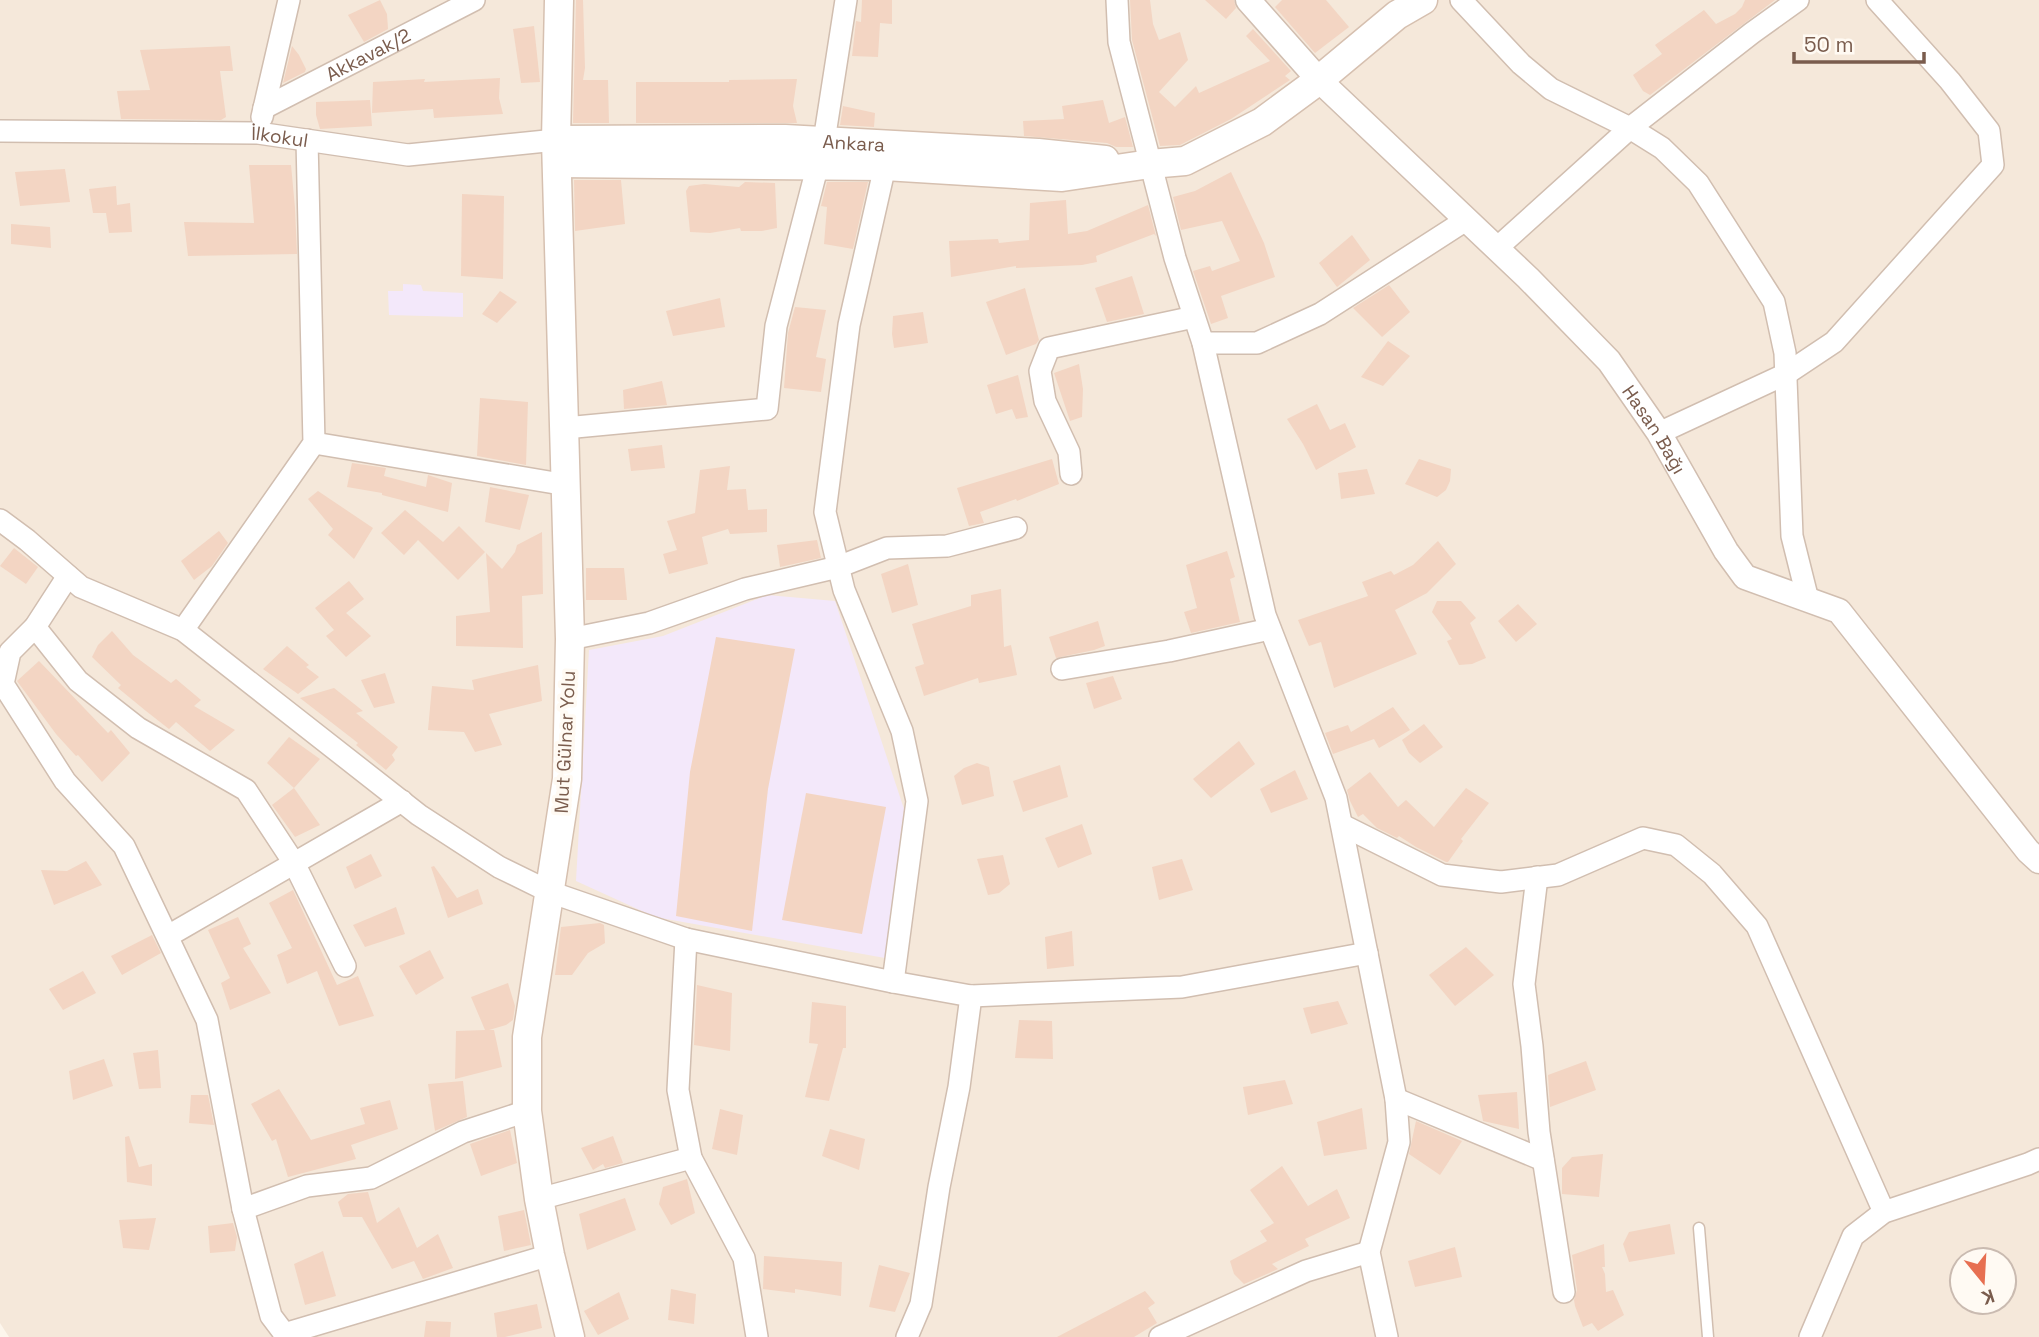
<svg xmlns="http://www.w3.org/2000/svg" width="2039" height="1337" font-family="'Space Grotesk',sans-serif">
<rect width="100%" height="100%" fill="#fdf6ec"/>
<path fill="#f5e8da" fill-rule="evenodd" d="M0 0H2039V1337H9L0 1323ZM1962 1260H2004V1302H1962Z"/>
<g fill="#f3e8fa">
<path d="M403 284 421 285 423 291 463 293V317L389 315 388 291H403Z"/>
<path d="M767 595 835 601 904 809 885 958 655 917 576 881 589 650 663 636Z"/>
</g>
<g fill="#f3d5c3">
<path d="M380 0 387 14 388 29 364 42 348 15Z"/>
<path d="M576 0H583L585 68 583 80H608L609 123H573Z"/>
<path d="M862 0H892V24L880 23 878 57 852 56 856 21 861 22Z"/>
<path d="M1130 0H1150L1153 24 1159 40 1180 32 1188 60 1159 92 1175 107 1196 86 1199 93 1270 61 1246 36 1253 29 1291 71 1285 76 1290 80 1231 119 1180 145 1160 146 1132 40Z"/>
<path d="M1205 0H1234L1236 8 1226 19Z"/>
<path d="M1282 0H1326L1349 27 1315 53 1275 7Z"/>
<path d="M1745 0H1775L1650 95 1643 91 1633 75 1662 54 1655 45 1704 10 1716 24 1735 14 1742 7Z"/>
<path d="M534 26 540 82 521 83 513 29Z"/>
<path d="M230 46 233 71H220L226 117 221 120 121 119 117 91 150 90 140 50Z"/>
<path d="M292 46 299 55 306 69 305 72 283 83Z"/>
<path d="M500 78 499 98 503 114 434 118 433 109 372 113 373 82 425 79 424 82Z"/>
<path d="M797 79 793 106 797 123H636V82H729V80Z"/>
<path d="M370 100 372 126 320 129 316 115V102Z"/>
<path d="M1103 100 1109 123 1125 117 1133 147H1116L1107 143 1024 136 1023 121 1064 119 1062 106Z"/>
<path d="M843 106 875 113 874 127 840 125Z"/>
<path d="M249 165H291L295 208 297 254 188 256 184 222 254 223Z"/>
<path d="M65 169 70 202 20 206 15 172Z"/>
<path d="M1231 172 1264 243 1275 277 1221 296 1228 318 1211 324 1193 271 1210 266 1212 271 1240 261 1222 221 1181 230 1173 197 1195 191Z"/>
<path d="M574 180H621L625 224 575 231Z"/>
<path d="M745 182 775 183 777 228 762 231H741L740 228 710 233 690 232 686 191 689 186 704 184 739 187Z"/>
<path d="M827 182H868L853 249 824 244 827 207 821 206Z"/>
<path d="M116 186 117 205 130 203 132 232 109 233 106 213H93L89 189Z"/>
<path d="M462 194 504 196 503 279 461 276Z"/>
<path d="M1066 200 1068 234 1087 231 1148 205 1156 236 1154 234 1096 256 1097 262 1082 265 1016 268V266L951 277 949 241 998 239 999 243 1029 240 1030 203Z"/>
<path d="M11 224 50 227 51 248 11 244Z"/>
<path d="M1352 235 1370 260 1337 287 1319 263Z"/>
<path d="M1132 276 1144 314 1107 322 1095 288Z"/>
<path d="M1389 285 1410 312 1382 337 1353 308Z"/>
<path d="M1025 288 1039 340 1036 344 1006 355 986 302Z"/>
<path d="M500 291 517 302 497 323 482 314Z"/>
<path d="M720 298 725 327 673 336 666 311Z"/>
<path d="M795 307 826 310 816 357 826 359 821 392 784 388 788 333Z"/>
<path d="M923 312 928 343 894 348 892 334 893 316Z"/>
<path d="M1388 341 1410 356 1383 386 1361 377Z"/>
<path d="M1079 364 1083 389 1082 417 1070 421 1054 373Z"/>
<path d="M1018 375 1028 417 1016 419 1012 409 996 414 987 385Z"/>
<path d="M662 381 667 405 624 409 623 390Z"/>
<path d="M480 398 528 402 526 465 477 456Z"/>
<path d="M1317 404 1330 430 1345 423 1356 447 1316 470 1303 444 1287 419Z"/>
<path d="M662 445 665 468 631 471 628 449Z"/>
<path d="M1052 459 1059 484 1017 501 1016 499 980 512 984 523 969 526 957 488Z"/>
<path d="M1419 459 1451 469 1450 481 1446 490 1437 497 1405 484Z"/>
<path d="M352 463 386 468 384 476 426 487 428 475 452 483 448 512 382 495V493L347 487Z"/>
<path d="M730 466 727 490 746 489 748 510 767 509V532L730 534 728 529 702 537 708 564 669 574 663 554 677 550 667 521 695 513 700 470Z"/>
<path d="M1367 469 1375 494 1341 499 1338 473Z"/>
<path d="M490 487 529 495 520 530 485 522Z"/>
<path d="M318 491 373 528 354 559 328 535 333 529 308 499Z"/>
<path d="M405 510 443 542 459 526 485 552 458 580 418 540 404 555 381 533Z"/>
<path d="M219 531 228 543 212 566 194 580 181 561Z"/>
<path d="M542 532 543 594 522 596 523 648 456 646V616L490 612 486 553 502 569 515 552 517 545Z"/>
<path d="M817 540 821 558 780 567 777 545Z"/>
<path d="M1438 541 1456 564 1427 593 1395 610 1417 654 1334 688 1321 642 1309 646 1298 620 1368 596 1362 582 1391 571 1394 575 1413 565Z"/>
<path d="M14 548 38 567 26 584 0 566Z"/>
<path d="M1227 551 1235 577 1230 579 1240 622 1191 633 1184 612 1197 608 1186 565Z"/>
<path d="M908 564 918 605 892 613 881 574Z"/>
<path d="M586 568H624L627 600H586Z"/>
<path d="M349 581 364 599 346 613 371 636 346 657 326 636 334 630 315 608Z"/>
<path d="M1001 589 1004 647 1011 645 1017 675 979 683 978 678 924 696 915 667 924 664 912 624 971 606V595Z"/>
<path d="M1437 601H1461L1476 618 1470 623 1486 658 1472 664 1459 665 1447 641 1452 639 1432 612Z"/>
<path d="M1518 604 1537 624 1516 642 1498 621Z"/>
<path d="M1098 621 1105 646 1094 650 1056 658 1049 637Z"/>
<path d="M112 631 133 655 171 683 176 679 201 700 194 706 235 730 210 751 176 722 169 729 146 711 118 688 121 685 92 657 98 645Z"/>
<path d="M716 637 795 649 768 789 752 931 676 916 690 772Z"/>
<path d="M287 646 309 665 306 667 319 677 298 694 263 669Z"/>
<path d="M39 661 108 733 111 730 130 753 102 782 78 755 76 756 56 734 17 681Z"/>
<path d="M538 665 542 701 489 714 502 745 475 752 464 732 428 730 432 686 474 690 472 680Z"/>
<path d="M385 673 395 703 374 708 361 680Z"/>
<path d="M1113 676 1122 699 1094 709 1086 683Z"/>
<path d="M334 688 363 711 356 713 398 747 392 755 395 760 386 770 356 745 358 743 300 698Z"/>
<path d="M1393 707 1410 730 1379 748 1374 739 1333 754 1325 733 1348 725 1351 732Z"/>
<path d="M1424 724 1443 747 1420 763 1409 753 1402 740Z"/>
<path d="M289 737 320 759 294 788 267 763Z"/>
<path d="M1239 741 1255 764 1211 798 1193 779Z"/>
<path d="M977 763 989 767 994 796 962 805 954 776 964 768Z"/>
<path d="M1060 765 1068 797 1023 812 1013 781Z"/>
<path d="M1295 770 1308 799 1271 813 1260 789Z"/>
<path d="M1370 772 1398 807 1406 800 1434 827 1466 788 1489 803 1461 839 1463 841 1448 862H1446L1416 847 1399 836 1397 838 1377 828 1363 814 1358 817 1350 801 1347 790Z"/>
<path d="M294 788 320 825 295 837 272 805Z"/>
<path d="M806 793 886 807 862 934 782 920Z"/>
<path d="M1082 824 1092 854 1058 868 1045 838Z"/>
<path d="M371 854 382 876 355 889 346 867Z"/>
<path d="M1003 855 1010 884 999 893 988 895 977 859Z"/>
<path d="M1182 859 1193 890 1159 900 1152 867Z"/>
<path d="M86 861 102 885 54 905 41 870 67 871Z"/>
<path d="M434 866 457 898 478 889 483 904 448 918 431 867Z"/>
<path d="M293 890 337 985 358 976 374 1016 339 1026 317 971 287 984 277 955 292 948 269 903Z"/>
<path d="M396 907 405 934 365 947 353 925Z"/>
<path d="M238 917 251 944 243 948 271 993 230 1010 221 983 230 978 208 930Z"/>
<path d="M600 923 604 925 605 943 588 953 572 975H555L561 927Z"/>
<path d="M1072 931 1074 966 1047 969 1045 937Z"/>
<path d="M152 935 161 953 122 975 111 956Z"/>
<path d="M1466 947 1494 975 1455 1006 1429 975Z"/>
<path d="M430 950 444 978 416 995 399 966Z"/>
<path d="M83 971 96 993 63 1010 49 989Z"/>
<path d="M508 983 515 1006 513 1020 506 1025 489 1030H494L502 1067 455 1079 456 1031 485 1030 471 997Z"/>
<path d="M697 985 732 993 730 1051 694 1045Z"/>
<path d="M1338 1001 1348 1024 1311 1034 1303 1008Z"/>
<path d="M812 1002 846 1006V1048H843L829 1101 805 1097 818 1044 809 1043Z"/>
<path d="M1019 1020 1052 1021 1053 1059 1015 1058Z"/>
<path d="M158 1050 161 1088 139 1089 133 1053Z"/>
<path d="M104 1059 113 1086 73 1100 69 1071Z"/>
<path d="M1586 1061 1596 1090 1550 1107 1548 1075Z"/>
<path d="M1285 1080 1293 1104 1248 1115 1243 1087Z"/>
<path d="M463 1081 467 1117 435 1131 428 1084Z"/>
<path d="M279 1089 311 1140 365 1124 360 1108 390 1100 398 1129 351 1145 356 1159 288 1177 276 1139 272 1141 251 1104Z"/>
<path d="M1517 1092 1519 1129 1483 1121 1478 1095Z"/>
<path d="M191 1095H208L214 1125 189 1123Z"/>
<path d="M1362 1108 1367 1149 1324 1156 1317 1122Z"/>
<path d="M720 1109 743 1115 737 1155 712 1149Z"/>
<path d="M1416 1121 1462 1141 1440 1175 1409 1154Z"/>
<path d="M830 1129 865 1139 859 1170 822 1156Z"/>
<path d="M510 1130 517 1163 481 1176 470 1144Z"/>
<path d="M129 1136 139 1167 152 1164V1186L127 1182 125 1137Z"/>
<path d="M613 1136 623 1163 605 1168 603 1164 593 1170 581 1148Z"/>
<path d="M1603 1154 1599 1197 1562 1194V1168L1572 1157Z"/>
<path d="M1282 1166 1308 1206 1337 1189 1350 1218 1305 1239 1309 1246 1272 1264 1278 1269 1244 1284 1234 1274 1230 1261 1267 1241 1260 1231 1274 1223 1250 1190Z"/>
<path d="M687 1179 695 1213 671 1225 659 1204 663 1187Z"/>
<path d="M368 1192 377 1223 399 1207 417 1248 438 1234 453 1268 423 1279 414 1261 392 1269 362 1217H343L338 1202 348 1194Z"/>
<path d="M625 1198 636 1230 587 1250 579 1214Z"/>
<path d="M524 1210 531 1245 504 1251 498 1216Z"/>
<path d="M156 1218 149 1250 123 1248 119 1220Z"/>
<path d="M233 1223 237 1237 235 1251 210 1253 208 1226Z"/>
<path d="M1670 1224 1675 1254 1629 1262 1623 1244 1629 1232Z"/>
<path d="M1604 1244 1605 1267H1602L1605 1274 1606 1292 1613 1290 1624 1315 1598 1331 1592 1323 1583 1327 1575 1306 1574 1300 1577 1290 1572 1255Z"/>
<path d="M1455 1247 1462 1277 1415 1287 1408 1261Z"/>
<path d="M323 1251 336 1296 305 1305 294 1264Z"/>
<path d="M764 1256 842 1262 841 1296 795 1289V1293L763 1289Z"/>
<path d="M879 1265 910 1273 895 1312 869 1307Z"/>
<path d="M671 1289 696 1294 694 1324 668 1320Z"/>
<path d="M1145 1291 1155 1303 1148 1308 1157 1323 1134 1337H1057Z"/>
<path d="M619 1292 629 1319 598 1335 584 1311Z"/>
<path d="M537 1304 542 1328 505 1337H497L494 1313Z"/>
<path d="M426 1321 451 1322 450 1337H424Z"/>
</g>
<g fill="none" stroke-linecap="round" stroke-linejoin="round">
<defs>
<path id="service" d="M1699 1228 1708 1337"/>
<g id="minor">
<path d="M1117 0 1119 42 1175 258 1203 343 1265 615 1336 798 1396 1099 1399 1142 1369 1252 1387 1337"/>
<path d="M1461 0 1521 64 1551 89 1630 128 1662 148 1698 183 1774 302 1785 353 1792 536 1808 600"/>
<path id="s1" d="M264 108 474 0"/>
<path d="M262 117 289 0"/>
<path id="s2" d="M0 131 258 133 408 155 556 140"/>
<path d="M892 154 885 166 849 325 825 512 844 590 902 731 917 801 893 982"/>
<path d="M1497 248 1630 128 1752 33 1798 0"/>
<path d="M1203 343H1257L1320 314 1466 220"/>
<path d="M565 428 767 409 776 326 824 141 846 0"/>
<path d="M1659 433 1786 374 1834 342 1993 165 1989 131 1950 81 1877 0"/>
<path d="M314 443 567 485"/>
<path d="M1071 474 1069 452 1045 401 1040 371 1049 348 1194 317"/>
<path d="M0 520 27 540 81 587 183 630 419 815 499 867 550 892 686 939 893 982 971 996 1182 987 1367 953"/>
<path d="M68 576 35 627 10 652 3 684 65 781 124 846 207 1020 243 1209 271 1316 287 1337"/>
<path d="M35 627 78 681 138 728 246 790 294 863 345 966"/>
<path d="M183 630 314 443 307 140"/>
<path d="M570 639 649 623 745 589 838 567 887 548 947 546 1016 528"/>
<path d="M1062 669 1169 651 1270 629"/>
<path d="M1342 825 1442 875 1501 882 1558 875 1643 838 1676 845 1712 874 1757 926 1884 1212"/>
<path d="M1537 877 1524 984 1532 1046 1539 1132 1564 1292"/>
<path d="M168 936 402 801"/>
<path d="M686 939 678 1090 691 1158 744 1258 757 1337"/>
<path d="M1396 1099 1543 1160"/>
<path d="M539 1199 691 1158"/>
<path d="M243 1209 307 1186 371 1178 463 1132 527 1111"/>
<path d="M284 1334 550 1255"/>
<path d="M907 1337 921 1304 939 1187 959 1087 971 996"/>
<path d="M1160 1337 1306 1271 1369 1252"/>
<path d="M1810 1337 1853 1236 1884 1212 2028 1164 2039 1159"/>
</g>
<g id="tertiary">
<path id="s3" d="M1248 0 1319 80 1528 278 1609 361 1659 433 1726 551 1745 577 1839 611 2028 851 2039 861"/>
</g>
<g id="secondary">
<path d="M559 0 556 140 570 639 567 779 527 1037V1111L539 1199 550 1255 570 1337"/>
<path id="s4" d="M556 140 785 139 1038 153 1105 160"/>
<path d="M557 163 885 166 1062 177 1150 164 1185 161 1262 122 1319 80 1397 15 1423 0"/>
</g>
</defs>
<use href="#service" stroke="#d1beb0" stroke-width="13"/>
<use href="#minor" stroke="#d1beb0" stroke-width="24"/>
<use href="#tertiary" stroke="#d1beb0" stroke-width="27"/>
<use href="#secondary" stroke="#d6c0b0" stroke-width="31"/>
<use href="#service" stroke="#fff" stroke-width="10"/>
<use href="#minor" stroke="#fff" stroke-width="21"/>
<use href="#tertiary" stroke="#fff" stroke-width="24"/>
<use href="#secondary" stroke="#fff" stroke-width="28"/>
</g>
<g text-anchor="middle" dominant-baseline="central" stroke-width="7" stroke-linejoin="round" paint-order="stroke">
<g font-size="19" fill="#7a5c4d" stroke="#fffaf3">
<text stroke="none"><textPath href="#s1" startOffset="117">Akkavak/2</textPath></text>
<text stroke="none"><textPath href="#s2" startOffset="280">İlkokul</textPath></text>
<text stroke="none"><textPath href="#s4" startOffset="298">Ankara</textPath></text>
<text stroke="none"><textPath href="#s3" startOffset="593">Hasan Bağı</textPath></text>
<text transform="translate(565 742) rotate(-87)">Mut Gülnar Yolu</text>
</g>
</g>
<g transform="translate(1983 1281) rotate(162)"><circle r="33" fill="#fffaf3" stroke="#cabbb1" stroke-width="2"/>
<path d="M0-5L12 26L0 18L-12 26Z" fill="#e76f51"/>
<text y="-10" font-size="19" font-weight="bold" text-anchor="middle" fill="#7a5c4d">K</text>
</g>
<path d="M1794 52v10h130v-10" fill="none" stroke="#7a5c4d" stroke-width="3.5"/>
<text x="1804" y="52" font-size="21" fill="#7a5c4d" stroke="#fffaf3" stroke-width="5" paint-order="stroke">50 m</text>
</svg>
